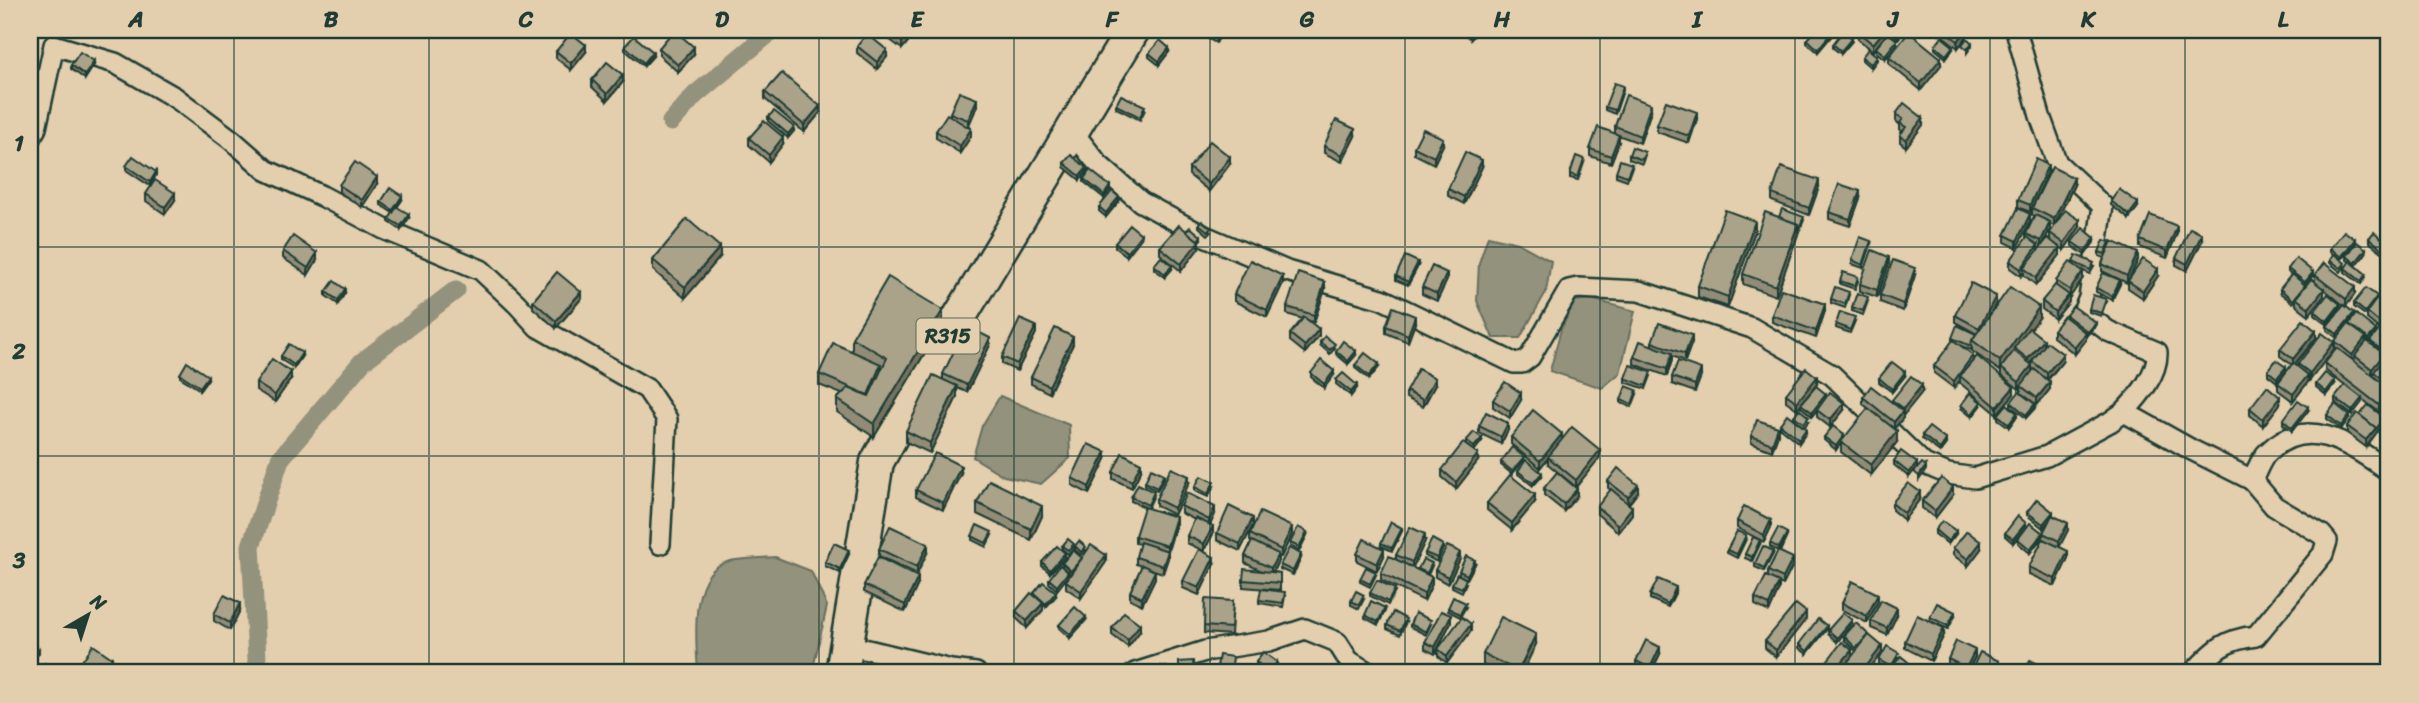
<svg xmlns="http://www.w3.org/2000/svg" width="2419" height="703" font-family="Sriracha,sans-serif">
<rect width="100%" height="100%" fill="#e3cead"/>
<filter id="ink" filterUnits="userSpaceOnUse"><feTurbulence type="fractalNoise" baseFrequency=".0143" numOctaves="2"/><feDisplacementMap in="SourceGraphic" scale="14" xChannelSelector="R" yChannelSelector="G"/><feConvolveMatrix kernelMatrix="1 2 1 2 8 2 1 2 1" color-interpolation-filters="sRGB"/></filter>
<g filter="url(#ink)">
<g fill="#93927c" stroke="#65705f" stroke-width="2">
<path d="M1488 236 1518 243 1551 261 1546 292 1520 338H1493L1477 301 1479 263Z"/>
<path d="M1591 299 1635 311 1620 373 1602 388 1550 371 1561 329 1575 301Z"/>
<path d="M1000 396 1069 425 1070 458 1041 484 1004 476 973 457 982 426Z"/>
<path d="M775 557 811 571 827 606 812 673H698C696 639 688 570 730 561 744 558 760 558 775 557Z"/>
</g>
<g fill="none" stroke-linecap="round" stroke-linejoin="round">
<g stroke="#93927c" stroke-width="19">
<path d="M671 122 695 95 773 30"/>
<path d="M260 673 257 659 251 546 280 459 362 362 456 290"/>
</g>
<defs>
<g id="street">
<path d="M2016 30 2040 116 2057 163 2103 206 2089 298 2083 312 2108 331 2157 352C2158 374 2139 396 2124 412L2192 450 2252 480C2257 471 2261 458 2268 452 2308 413 2352 446 2389 471"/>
<path d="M1072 131 1098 164 1141 202 1200 234 1287 271 1382 299 1514 363H1522L1530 357 1569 290 1578 288 1639 291 1752 328 1832 375 1924 464 1948 474 1975 478 2047 456 2110 422 2124 412"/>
<path d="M30 138 36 128 54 45 115 63 176 98 232 140 266 170 322 196 384 229 481 270 517 304 538 327 647 389 667 419 660 544"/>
<path d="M847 645 951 670 976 673"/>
<path d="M1135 673 1205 651 1269 641 1305 629 1337 642 1349 661 1369 673"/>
<path d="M2193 673C2215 650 2223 640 2256 636L2323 554 2327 541 2321 534 2274 506 2252 480"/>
</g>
<path id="primary" d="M842 673 877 462 934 359 1133 30"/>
</defs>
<use href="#street" stroke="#1f3d34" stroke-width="24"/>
<use href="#primary" stroke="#1f3d34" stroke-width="37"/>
<use href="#street" stroke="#e3cead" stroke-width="19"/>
<use href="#primary" stroke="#e3cead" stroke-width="32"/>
</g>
<g fill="#928c77" stroke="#1f3d34" stroke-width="2">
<path d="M877 30H918L902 49Z"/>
<path d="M1191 30H1223L1216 43Z"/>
<path d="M1459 30H1478L1471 39Z"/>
<path d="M1886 30V35L1873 51 1858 39V32Z"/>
<path d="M1887 30H1906L1897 40 1887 32Z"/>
<path d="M1933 30H1970V32L1958 48 1943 36V31L1940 35Z"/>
<path d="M1834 33 1818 52 1807 43V39Z"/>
<path d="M1852 41 1841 54 1833 48V44Z"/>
<path d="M1897 44 1885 59 1876 52V48Z"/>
<path d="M625 46 653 56 644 66 625 50Z"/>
<path d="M857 46 887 57 877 69 857 53Z"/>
<path d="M1935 46 1953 49 1946 58 1935 49Z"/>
<path d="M659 48 694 54 678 72 659 55Z"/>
<path d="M556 51 586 52 571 70 556 58Z"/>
<path d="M1169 52 1159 65 1149 57V53Z"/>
<path d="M1862 57 1877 60 1871 68 1862 60Z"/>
<path d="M1889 57 1941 65 1921 90 1889 64Z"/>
<path d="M71 65H94L85 79 71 69Z"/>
<path d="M592 80 623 82 607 101 592 87Z"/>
<path d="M1623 90 1615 114 1605 110V107Z"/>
<path d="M765 92 820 113 804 132 765 99Z"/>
<path d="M1116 105 1145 110 1140 120 1116 108Z"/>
<path d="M977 106 968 127 971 136 960 153 936 138V131L950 117V113Z"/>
<path d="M1651 111 1640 143 1615 134V126Z"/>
<path d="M1896 114 1923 125 1906 147 1900 142V135L1902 131 1900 130V125L1896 121Z"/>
<path d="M768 117 794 131 788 138 768 121Z"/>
<path d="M1697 119 1689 143 1657 132V125Z"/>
<path d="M1355 136 1342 162 1324 153V146Z"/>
<path d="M749 138 783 144 769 162 749 145Z"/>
<path d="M1619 142 1611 163 1590 156V149Z"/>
<path d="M1443 145 1434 164 1414 154V147Z"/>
<path d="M1629 155H1645L1642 164 1629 159Z"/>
<path d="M1064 163 1087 172 1080 180 1064 167Z"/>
<path d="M1584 163 1578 180 1570 178V174Z"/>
<path d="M1230 164 1209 191 1189 175V168Z"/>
<path d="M126 166 156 175 150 186 126 170Z"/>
<path d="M1482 167 1464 204 1448 196V189Z"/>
<path d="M1632 167 1627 180 1616 176V172Z"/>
<path d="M2048 172 2030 212 2018 207V200Z"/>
<path d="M1084 179 1110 190 1104 198 1084 182Z"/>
<path d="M377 184 362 207 339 192V185Z"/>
<path d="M2074 185 2054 226 2050 224V229L2043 244 2050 239V233L2080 227 2064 250 2056 245 2060 255 2036 285 2024 275V272L2021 276 2010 268V261L2026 240V234L2034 216 2032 215V208Z"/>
<path d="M1819 187 1809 215 1772 201V194Z"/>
<path d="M146 194 175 200 165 214 146 201Z"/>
<path d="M1860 198 1850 226 1829 219V212Z"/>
<path d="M402 200 393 213 381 205V202Z"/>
<path d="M1119 201 1106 217 1099 211V207Z"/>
<path d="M2111 201 2138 207 2129 219 2111 205Z"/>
<path d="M1779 217 1804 220 1799 232 1798 231V234L1776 296 1743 284V274Z"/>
<path d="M409 218 401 230 389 222V219Z"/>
<path d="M2030 221 2017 248 2005 242V235Z"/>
<path d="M1199 224 1211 232 1208 235 1199 227Z"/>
<path d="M1186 231 1201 239 1199 241V248L1181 271 1160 254V247Z"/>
<path d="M1755 231 1728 307 1698 297V286Z"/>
<path d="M2177 233 2167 258 2140 247V240Z"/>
<path d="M1141 238 1127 256 1115 247V243Z"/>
<path d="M2369 238 2389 244V249L2385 254 2369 242Z"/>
<path d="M2095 241 2085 255 2072 246V242Z"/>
<path d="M2202 241 2187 271 2176 265V258Z"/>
<path d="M2355 243 2341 260 2345 266 2341 272 2330 263V260L2334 255 2330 252V248Z"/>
<path d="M1871 244 1863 268 1852 264V260Z"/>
<path d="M2110 245 2138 260 2128 280 2158 276 2143 298 2128 288V282L2127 283 2102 271V264L2104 258 2099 256V252Z"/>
<path d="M283 251 317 260 308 275 283 258Z"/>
<path d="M2366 253 2356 266 2366 277 2361 284 2345 272V268L2350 262 2347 260V256Z"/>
<path d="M720 257 685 298 653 270V260Z"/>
<path d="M2073 262 2094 267 2090 274 2081 270 2083 278 2070 297 2069 296V302L2055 319 2042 309V301L2056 286V281L2073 264Z"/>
<path d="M1889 264 1877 297 1860 291V284Z"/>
<path d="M1154 265 1172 269 1165 277 1154 269Z"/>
<path d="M1418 266 1408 285 1396 280V276Z"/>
<path d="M2288 269 2313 275 2305 287 2315 282V275L2355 294 2346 306 2354 316 2337 338 2327 330V326L2343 305 2324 289V296L2309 315 2296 305V300L2293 303 2280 293V289L2291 275 2288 272Z"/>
<path d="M1915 275 1903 311 1880 302V295Z"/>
<path d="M1447 280 1437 301 1422 294V287Z"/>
<path d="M1840 281H1858L1855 289 1840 284Z"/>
<path d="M1283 283 1267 317 1234 301V294Z"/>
<path d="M2120 284 2112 300 2096 292V288Z"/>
<path d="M1325 289 1314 322 1310 321 1319 336 1305 353 1290 341V334L1303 319 1287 314V307Z"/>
<path d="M326 292 345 293 338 304 326 296Z"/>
<path d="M1849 295 1845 308 1831 303V299Z"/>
<path d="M581 299 556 328 533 308V301Z"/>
<path d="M2377 299 2389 300V336L2383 331V324L2379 329 2367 319V313L2365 315 2354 307V303Z"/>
<path d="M1868 301 1863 315 1852 311V307Z"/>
<path d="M2106 302 2101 316 2089 312V309Z"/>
<path d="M1996 303 1987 319 2039 318 2030 329 2044 346 2063 361 2048 380 2050 389 2037 405 2021 393V387L2019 389 2001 375V370L2000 371 1972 351V347L1971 350 1961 346 1973 360 2014 394 1997 414 1960 383V380L1954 388 1934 373V366L1952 342V338L1977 334 1955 322V315Z"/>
<path d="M2340 307 2327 324 2315 315V311Z"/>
<path d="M1825 311 1816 338 1772 322V315Z"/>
<path d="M2066 315 2096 326 2088 335 2086 333V340L2075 354 2053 337V330L2066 318Z"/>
<path d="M1855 321 1850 333 1836 328V324Z"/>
<path d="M943 323 874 437 837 412V399L842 394 819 385V374L852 351V338Z"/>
<path d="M1415 323 1408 342 1386 333V326Z"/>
<path d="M1036 333 1017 371 1002 364V357Z"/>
<path d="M2376 333 2369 342 2370 344V341L2389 337V355L2387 358 2389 359V399L2379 412 2362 399V402L2352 415 2335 402V398L2345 386 2325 370V363L2336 349 2335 348V341Z"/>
<path d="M2316 338 2295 364 2298 367V364L2334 349 2310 380 2308 379V382L2293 401 2278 390V383L2292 365 2280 356V349Z"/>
<path d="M1320 342 1335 348 1330 354 1320 345Z"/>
<path d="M1652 342H1692L1685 361 1672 356V360L1667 376 1634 364V357L1652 346Z"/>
<path d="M1073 344 1049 393 1031 384V377Z"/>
<path d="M990 345 967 392 957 388V397L930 453 906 442V431L943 380V374Z"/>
<path d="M1336 351 1356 355 1348 364 1336 354Z"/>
<path d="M281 356H302L294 368 281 360Z"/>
<path d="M1355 365 1379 367 1369 379 1355 368Z"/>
<path d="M2268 371H2286L2277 382 2268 375Z"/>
<path d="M1311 373 1334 375 1324 388 1311 377Z"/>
<path d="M180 374 208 379 200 390 180 377Z"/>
<path d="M1651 376 1646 389 1625 382V378Z"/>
<path d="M1701 376 1695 392 1672 384V377Z"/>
<path d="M1905 376 1892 392 1879 382V378Z"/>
<path d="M291 379 275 402 256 390V383Z"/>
<path d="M1336 380 1357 388 1351 396 1336 384Z"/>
<path d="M1817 384 1816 386 1826 398 1812 416 1801 407V404L1797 409 1786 401V394Z"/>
<path d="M2316 384H2335L2326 395 2316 387Z"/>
<path d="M1435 385 1423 407 1406 398V391Z"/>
<path d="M1922 392 1903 415V418L1894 429 1863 404V397L1892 402V400Z"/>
<path d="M1637 394 1632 407 1621 403V400Z"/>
<path d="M1493 400H1521L1510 418 1493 407Z"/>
<path d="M2011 402 2035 408 2026 418 2011 406Z"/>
<path d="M2280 404 2263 426 2250 415V408Z"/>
<path d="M1961 405 1981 406 1972 417 1961 408Z"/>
<path d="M1817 410H1844L1830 427 1817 417Z"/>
<path d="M2308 411 2292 431 2283 424V420Z"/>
<path d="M1998 415 2017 416 2009 427 1998 419Z"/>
<path d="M2327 415 2349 419 2341 429 2327 419Z"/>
<path d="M2360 415 2385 421 2366 447 2347 433V426Z"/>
<path d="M1794 416 1809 421 1804 427 1794 419Z"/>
<path d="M1780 424 1806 433 1799 443 1780 428Z"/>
<path d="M1479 426 1508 430 1501 444 1479 433Z"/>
<path d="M1778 434 1772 451 1751 443V436Z"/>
<path d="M1922 435 1946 444 1940 452 1922 439Z"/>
<path d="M1511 437 1562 440 1600 457 1576 487 1548 464V458L1540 468 1511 444Z"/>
<path d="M1824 437 1844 438 1897 442 1871 475 1841 452V442L1836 450 1824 440Z"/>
<path d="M1466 441H1482L1474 451 1466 445Z"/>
<path d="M1106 459 1089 494 1072 485V478Z"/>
<path d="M1524 460 1512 474 1501 465V462Z"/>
<path d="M1478 461 1456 489 1442 477V470Z"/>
<path d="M1894 461 1917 467 1909 477 1894 465Z"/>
<path d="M1141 470 1132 488 1113 479V472Z"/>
<path d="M1518 471 1542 476 1533 486 1518 474Z"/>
<path d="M961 473 943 510 916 497V490Z"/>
<path d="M1164 478 1157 491 1145 485V482Z"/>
<path d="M1608 481 1638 492 1629 504 1632 514 1618 532 1597 514V507L1611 490 1608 488Z"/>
<path d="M1189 483 1174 515 1156 506V499Z"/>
<path d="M1214 486 1208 497 1195 491V487Z"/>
<path d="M1544 488 1577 496 1564 511 1544 495Z"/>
<path d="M1154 495 1148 508 1176 524 1168 551V558L1163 573 1150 569 1155 578 1142 605 1130 599V592L1142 566 1136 564V557L1140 544 1135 543V536L1145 507 1131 501V497Z"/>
<path d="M1953 495 1935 518 1922 508V501Z"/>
<path d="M1920 499 1904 520 1892 510V503Z"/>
<path d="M1535 502 1512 530 1487 510V503Z"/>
<path d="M977 503 1042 516 1031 540 977 514Z"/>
<path d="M1181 506 1215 514 1210 525 1213 534 1204 551 1187 543V536L1195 520 1181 513Z"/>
<path d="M2027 512 2053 515 2068 530 2059 547 2068 558 2055 586 2029 574V567L2043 539V533L2049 521 2043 528 2027 515Z"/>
<path d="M1737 521 1771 527 1764 542 1737 528Z"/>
<path d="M1253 525 1240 551 1217 540V533Z"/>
<path d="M2026 527 2013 543 2005 536V533Z"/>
<path d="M1935 530 1956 534 1948 544 1935 534Z"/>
<path d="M1402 531 1392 551 1381 546V543Z"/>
<path d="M1250 534H1292L1281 557 1278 556V561L1273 572 1280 573V590L1243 587V580L1262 571 1245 563V556L1252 542 1250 541Z"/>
<path d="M992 535 986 547 972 540V536Z"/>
<path d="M1307 535 1299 551 1290 546V543Z"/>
<path d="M1787 536 1780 552 1793 565 1783 585 1779 583V589L1769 612 1755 605V598L1768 577V571L1778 551 1770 547V543Z"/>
<path d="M2043 536 2030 553 2018 543V539Z"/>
<path d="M1746 539 1737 558 1727 553V550Z"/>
<path d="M1425 541 1412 568 1418 570V569L1432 566 1428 575 1432 584 1424 601 1381 580V573L1396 560V555Z"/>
<path d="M1760 544 1752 561 1745 558V554Z"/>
<path d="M1062 546 1074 547 1068 554 1062 549Z"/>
<path d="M1075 546 1086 550 1081 555 1075 550Z"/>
<path d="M1443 548 1437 562 1425 556V553Z"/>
<path d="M1953 548 1981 549 1968 566 1953 555Z"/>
<path d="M879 549 928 551 917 574 879 556Z"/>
<path d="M849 554 840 573 825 566V562Z"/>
<path d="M1357 554 1384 556 1377 571 1357 561Z"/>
<path d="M1773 554 1764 571 1755 567V563Z"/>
<path d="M1065 557 1050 573 1042 566V562Z"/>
<path d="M1082 558 1106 562 1081 598 1066 588V581L1071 574 1062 567V563Z"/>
<path d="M1301 558 1293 575 1280 569V565Z"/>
<path d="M1460 559 1448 584 1435 577V570Z"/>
<path d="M1214 564 1199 595 1183 588V581Z"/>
<path d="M1475 564 1467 579 1459 575V571Z"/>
<path d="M1376 575 1370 587 1360 582V579Z"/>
<path d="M1068 576 1057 590 1049 583V579Z"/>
<path d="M1466 583 1462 592 1452 587V584Z"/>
<path d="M918 584 905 612 864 592V585Z"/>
<path d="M1676 591 1668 607 1650 599V595Z"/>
<path d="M1395 592 1388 605 1370 596V593Z"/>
<path d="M1034 593 1056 596 1046 607 1043 604V610L1027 628 1016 618V611L1034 595Z"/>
<path d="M1285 596 1283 607 1259 603V600Z"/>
<path d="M1364 599 1359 609 1351 605V601Z"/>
<path d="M1233 601 1231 635 1204 633V626Z"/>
<path d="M1878 601 1867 623 1842 610V603Z"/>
<path d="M1466 607 1460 617 1448 611V608Z"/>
<path d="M240 610 230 630 214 621V614Z"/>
<path d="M1385 611 1378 625 1365 618V615Z"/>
<path d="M1897 615 1887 635 1871 628V621Z"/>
<path d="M1955 616 1948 629 1930 621V617Z"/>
<path d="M1806 619 1776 657 1765 648V641Z"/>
<path d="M1086 620 1070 638 1059 628V625Z"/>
<path d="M1406 622 1400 635 1387 629V625Z"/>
<path d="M1451 622 1435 654 1425 649V642Z"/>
<path d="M1410 624H1431L1426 635 1410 627Z"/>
<path d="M1852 624 1837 642 1828 634V630Z"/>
<path d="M1112 628 1140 631 1128 647 1112 635Z"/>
<path d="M1827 629 1807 654 1799 648V644Z"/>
<path d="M1471 631 1447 663 1438 656V649Z"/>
<path d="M1944 635 1931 661 1905 648V641Z"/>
<path d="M1844 636 1882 653 1856 651 1844 640Z"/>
<path d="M1536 644 1522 673H1501L1483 665V654Z"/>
<path d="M1660 654 1651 673H1631L1636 668V661Z"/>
<path d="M1899 657 1895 664 1915 672 1890 670 1879 664V660Z"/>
<path d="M1975 657 1967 673H1963L1948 666V659Z"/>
<path d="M1256 662 1277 665 1272 673H1267L1256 665Z"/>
</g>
<g fill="#777261" stroke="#1f3d34" stroke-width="2">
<path d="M912 30H918L902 49V42Z"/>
<path d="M1219 30H1223L1216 43V36Z"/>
<path d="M1473 30H1478L1471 39V32Z"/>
<path d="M1834 30V33L1818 52V49Z"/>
<path d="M1885 30H1886V35L1873 51V44Z"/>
<path d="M1903 30H1906L1897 40V37Z"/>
<path d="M1967 30H1970V32L1958 48V41Z"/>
<path d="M1852 38V41L1841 54V51Z"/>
<path d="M1897 40V44L1885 59V55Z"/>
<path d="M1972 43V46L1967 53V49Z"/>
<path d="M586 45V52L571 70V63Z"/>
<path d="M1953 46V49L1946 58V55Z"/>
<path d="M694 47V54L678 72V65Z"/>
<path d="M1169 48V52L1159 65V61Z"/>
<path d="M887 50V57L877 69V62Z"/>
<path d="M653 52V56L644 66V63Z"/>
<path d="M1877 56V60L1871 68V64Z"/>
<path d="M1941 58V65L1921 90V83Z"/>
<path d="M94 61V65L85 79V75Z"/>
<path d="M623 75V82L607 101V94Z"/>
<path d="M1623 86V90L1615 114V110Z"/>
<path d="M34 87V94L30 101V94Z"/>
<path d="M977 99V106L968 127V120Z"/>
<path d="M1651 104V111L1640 143V136Z"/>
<path d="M820 106V113L804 132V125Z"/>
<path d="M1697 112V119L1689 143V136Z"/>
<path d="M1923 118V125L1906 147V140Z"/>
<path d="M794 127V131L788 138V134Z"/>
<path d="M971 129V136L960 153V146Z"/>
<path d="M1355 129V136L1342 162V155Z"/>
<path d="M1619 135V142L1611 163V156Z"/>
<path d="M783 137V144L769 162V155Z"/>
<path d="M1443 138V145L1434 164V157Z"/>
<path d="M1230 157V164L1209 191V184Z"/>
<path d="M1482 160V167L1464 204V197Z"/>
<path d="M2048 165V172L2030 212V205Z"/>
<path d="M1087 168V172L1080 180V176Z"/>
<path d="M156 172V175L150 186V182Z"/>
<path d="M377 177V184L362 207V200Z"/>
<path d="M2074 178V185L2054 226V219Z"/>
<path d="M1819 180V187L1809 215V208Z"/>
<path d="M1110 186V190L1104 198V195Z"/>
<path d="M1860 191V198L1850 226V219Z"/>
<path d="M175 193V200L165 214V207Z"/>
<path d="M402 196V200L393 213V210Z"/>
<path d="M1119 197V201L1106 217V213Z"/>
<path d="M2138 203V207L2129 219V215Z"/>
<path d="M409 214V218L401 230V226Z"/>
<path d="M2030 214V221L2017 248V241Z"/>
<path d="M2080 220V227L2064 250V243Z"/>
<path d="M1755 221V231L1728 307V297Z"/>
<path d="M2050 222V229L2041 248V241Z"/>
<path d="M1798 224V234L1776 296V286Z"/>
<path d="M2177 226V233L2167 258V251Z"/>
<path d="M1141 234V238L1127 256V252Z"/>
<path d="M2202 234V241L2187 271V264Z"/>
<path d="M1201 236V239L1199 241V248L1181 271V264Z"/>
<path d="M2095 238V241L2085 255V251Z"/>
<path d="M2355 239V243L2341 260V257Z"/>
<path d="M1871 241V244L1863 268V265Z"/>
<path d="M2038 245V252L2024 268V272L2021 276V269Z"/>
<path d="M720 247V257L685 298V287Z"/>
<path d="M2060 248V255L2036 285V278Z"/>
<path d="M2366 249V253L2355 267V263Z"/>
<path d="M317 253V260L308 275V268Z"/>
<path d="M2138 253V260L2127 283V276Z"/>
<path d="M1889 257V264L1877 297V290Z"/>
<path d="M1418 262V266L1408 285V282Z"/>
<path d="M1172 265V269L1165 277V274Z"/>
<path d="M1915 268V275L1903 311V304Z"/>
<path d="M2158 269V276L2143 298V291Z"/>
<path d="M2083 271V278L2070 297V290Z"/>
<path d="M2313 272V275L2305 286V282Z"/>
<path d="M1447 273V280L1437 301V294Z"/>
<path d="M1283 276V283L1267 317V310Z"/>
<path d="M2120 280V284L2112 300V296Z"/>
<path d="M1325 282V289L1314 322V315Z"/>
<path d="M2355 287V294L2346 306V299Z"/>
<path d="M345 289V293L338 304V300Z"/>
<path d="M2324 289V296L2309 315V308Z"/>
<path d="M581 292V299L556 328V321Z"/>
<path d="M2069 295V302L2055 319V312Z"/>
<path d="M1996 296V303L1979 335V328Z"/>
<path d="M1825 304V311L1816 338V331Z"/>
<path d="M2340 304V307L2327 324V321Z"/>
<path d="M2039 307V318L2016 349 2014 348V352L2001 368 2000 371V361Z"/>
<path d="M2389 309V316L2379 329V322Z"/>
<path d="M943 310V323L874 437V424Z"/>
<path d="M2354 313V316L2337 338V334Z"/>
<path d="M1415 316V323L1408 342V335Z"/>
<path d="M2096 323V326L2088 335V332Z"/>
<path d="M1036 326V333L1017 371V364Z"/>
<path d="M1319 329V336L1305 353V346Z"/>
<path d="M2376 330V333L2368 343V339Z"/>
<path d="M2316 331V338L2293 366V359Z"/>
<path d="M2086 333V340L2075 354V347Z"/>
<path d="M1692 335V342L1685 361V354Z"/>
<path d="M1073 337V344L1049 393V386Z"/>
<path d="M2366 337V344L2352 362V355Z"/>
<path d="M990 338V345L967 392V385Z"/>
<path d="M2044 340V347L2028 366V359Z"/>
<path d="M2334 342V349L2310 380V373Z"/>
<path d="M1356 351V355L1348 364V361Z"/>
<path d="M302 353V356L294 368V365Z"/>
<path d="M1672 353V360L1667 376V369Z"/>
<path d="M2063 354V361L2047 380V373Z"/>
<path d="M2384 354V361L2372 376V369Z"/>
<path d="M1973 355V362L1960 376V380L1954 388V381Z"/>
<path d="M881 364V374L868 406V395Z"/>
<path d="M1379 364V367L1369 379V376Z"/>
<path d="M2032 365V372L2019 389V382Z"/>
<path d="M2286 367V371L2277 382V378Z"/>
<path d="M1701 369V376L1695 392V385Z"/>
<path d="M1334 371V375L1324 388V384Z"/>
<path d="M291 372V379L275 402V395Z"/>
<path d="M1905 372V376L1892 392V389Z"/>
<path d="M2308 375V382L2293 401V394Z"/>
<path d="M208 376V379L200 390V387Z"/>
<path d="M1817 377V384L1797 409V402Z"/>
<path d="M1435 378V385L1423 407V400Z"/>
<path d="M2335 380V384L2326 395V392Z"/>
<path d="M2050 382V389L2037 405V398Z"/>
<path d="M1357 385V388L1351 396V392Z"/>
<path d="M1922 385V392L1903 416V409Z"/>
<path d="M957 386V397L930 453V443Z"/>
<path d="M2014 387V394L1997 414V407Z"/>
<path d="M2389 392V399L2379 412V405Z"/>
<path d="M1521 393V400L1510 418V411Z"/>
<path d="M1826 394V398L1812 416V412Z"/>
<path d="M2280 397V404L2263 426V419Z"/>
<path d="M2362 398V402L2352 415V411Z"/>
<path d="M1981 402V406L1972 417V414Z"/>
<path d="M1844 403V410L1830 427V420Z"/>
<path d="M2035 404V408L2026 418V415Z"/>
<path d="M2308 407V411L2292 431V428Z"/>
<path d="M1903 411V418L1894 429V422Z"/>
<path d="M2017 413V416L2009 427V424Z"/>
<path d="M2349 415V419L2341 429V426Z"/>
<path d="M2385 418V421L2366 447V440Z"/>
<path d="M1508 423V430L1501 444V437Z"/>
<path d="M1778 427V434L1772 451V444Z"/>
<path d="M1806 429V433L1799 443V439Z"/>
<path d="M1897 431V442L1871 475V465Z"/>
<path d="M1562 434V441L1540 468V461Z"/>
<path d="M1844 435V439L1836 450V446Z"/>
<path d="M1482 438V441L1474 451V447Z"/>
<path d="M1946 440V444L1940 452V449Z"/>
<path d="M1600 450V457L1576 487V480Z"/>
<path d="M1106 452V459L1089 494V487Z"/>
<path d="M1478 454V461L1456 489V482Z"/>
<path d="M1524 457V460L1512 474V471Z"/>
<path d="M1141 463V470L1132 488V481Z"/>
<path d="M1917 463V467L1909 477V473Z"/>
<path d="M961 466V473L943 510V503Z"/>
<path d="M1926 466V470L1919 480V476Z"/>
<path d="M1542 473V476L1533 486V483Z"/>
<path d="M1164 474V478L1157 491V488Z"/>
<path d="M1189 476V483L1174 515V508Z"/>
<path d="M1638 485V492L1628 504V497Z"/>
<path d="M1953 487V495L1935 518V511Z"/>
<path d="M1577 489V496L1564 511V504Z"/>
<path d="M1920 492V499L1904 520V513Z"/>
<path d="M1535 495V502L1512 530V523Z"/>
<path d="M1042 506V516L1031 540V529Z"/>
<path d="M1215 507V514L1209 527V520Z"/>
<path d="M1632 507V514L1618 532V525Z"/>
<path d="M2053 512V516L2043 528V524Z"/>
<path d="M1176 517V524L1167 553V546Z"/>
<path d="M1253 518V525L1240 551V544Z"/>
<path d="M1771 520V527L1764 542V535Z"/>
<path d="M2026 523V527L2013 543V539Z"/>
<path d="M2068 523V530L2059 548V541Z"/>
<path d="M1213 526V534L1204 551V544Z"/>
<path d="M1292 527V534L1281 557V550Z"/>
<path d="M1402 528V531L1392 551V548Z"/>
<path d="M1956 531V534L1948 544V541Z"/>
<path d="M1307 532V535L1299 551V547Z"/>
<path d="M1787 533V536L1779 552V548Z"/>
<path d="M2043 533V536L2030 553V549Z"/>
<path d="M1425 534V541L1412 569V562Z"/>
<path d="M1746 535V539L1737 558V554Z"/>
<path d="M1760 540V544L1752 561V557Z"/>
<path d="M1981 542V549L1968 566V559Z"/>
<path d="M928 544V551L917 574V567Z"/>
<path d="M1443 545V548L1437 562V558Z"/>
<path d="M1384 549V556L1377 571V564Z"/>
<path d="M849 550V554L840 573V569Z"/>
<path d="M1168 551V558L1163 573V566Z"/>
<path d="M1773 551V554L1764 571V568Z"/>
<path d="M2068 551V558L2055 586V579Z"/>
<path d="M1460 552V559L1448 584V577Z"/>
<path d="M1065 553V557L1050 573V570Z"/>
<path d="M1278 554V561L1271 575V568Z"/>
<path d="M1301 554V558L1293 575V571Z"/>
<path d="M1106 555V562L1081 598V591Z"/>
<path d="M1214 557V564L1199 595V588Z"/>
<path d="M1793 558V565L1783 585V578Z"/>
<path d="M1475 560V564L1467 579V575Z"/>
<path d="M1155 571V578L1142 605V598Z"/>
<path d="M1068 572V576L1057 590V586Z"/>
<path d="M918 577V584L905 612V605Z"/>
<path d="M1432 577V584L1424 601V594Z"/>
<path d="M1779 582V589L1769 612V605Z"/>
<path d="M1676 587V591L1668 607V604Z"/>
<path d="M1056 592V596L1046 607V604Z"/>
<path d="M1878 594V601L1867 623V616Z"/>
<path d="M240 603V610L230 630V623Z"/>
<path d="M1043 603V610L1027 628V621Z"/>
<path d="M1385 608V611L1378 625V622Z"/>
<path d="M1897 608V615L1887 635V628Z"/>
<path d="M1806 612V619L1776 657V650Z"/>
<path d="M1955 612V616L1948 629V626Z"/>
<path d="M1451 615V622L1435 654V647Z"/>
<path d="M1086 617V620L1070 638V634Z"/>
<path d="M1852 620V624L1837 642V638Z"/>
<path d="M1140 624V631L1128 647V640Z"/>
<path d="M1471 624V631L1447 663V656Z"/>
<path d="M1827 626V629L1807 654V651Z"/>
<path d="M1944 628V635L1931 661V654Z"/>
<path d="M1536 634V644L1522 673H1518Z"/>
<path d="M1882 646V653L1866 673H1861Z"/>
<path d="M1660 647V654L1650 673V668Z"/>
<path d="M39 649V653L32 663V660Z"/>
<path d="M1852 650V657L1839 673H1833Z"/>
<path d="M1975 650V657L1966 673V668Z"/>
<path d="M112 658V665L106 673H101Z"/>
<path d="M1999 661V668L1997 673H1993Z"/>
<path d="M1277 662V665L1272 673H1270Z"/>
<path d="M34 664V671L32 673H30V670Z"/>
</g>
<g fill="#aaa38a" stroke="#1f3d34" stroke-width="2">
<path d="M674 30 694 47 678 65 659 48Z"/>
<path d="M886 30H912L902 42Z"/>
<path d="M1205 30H1219L1216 36Z"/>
<path d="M1815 30H1834L1818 49 1807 39Z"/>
<path d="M1860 30H1885L1873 44 1858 32Z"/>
<path d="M1888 30H1903L1897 37Z"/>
<path d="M1943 30H1967L1958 41Z"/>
<path d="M1843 31 1852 38 1841 51 1833 44Z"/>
<path d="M1909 32 1941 58 1921 83 1889 57Z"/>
<path d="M571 33 586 45 571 63 556 51Z"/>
<path d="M1888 33 1897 40 1885 55 1876 48Z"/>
<path d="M867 34 887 50 877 62 857 46Z"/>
<path d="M634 36 653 52 644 63 625 46Z"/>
<path d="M1942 37 1953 46 1946 55 1935 46Z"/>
<path d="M1967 38 1972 43 1967 49 1962 45Z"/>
<path d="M1160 40 1169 48 1159 61 1149 53Z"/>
<path d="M30 45 36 48 30 61Z"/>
<path d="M1868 49 1877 56 1871 64 1862 57Z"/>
<path d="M80 52 94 61 85 75 71 65Z"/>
<path d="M607 62 623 75 607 94 592 80Z"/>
<path d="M782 73 820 106 804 125 765 92Z"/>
<path d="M1614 83 1623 86 1615 110 1605 107Z"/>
<path d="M30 84 34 87 30 94Z"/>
<path d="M959 92 977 99 968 120 950 113Z"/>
<path d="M1121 95 1145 106 1140 117 1116 105Z"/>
<path d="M1626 95 1651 104 1640 136 1615 126Z"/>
<path d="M1666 101 1697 112 1689 136 1657 125Z"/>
<path d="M1904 103 1923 118 1906 140 1900 135 1906 127 1900 123 1903 119 1896 114Z"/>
<path d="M774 111 794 127 788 134 768 117Z"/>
<path d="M947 114 971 129 960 146 936 131Z"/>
<path d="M1336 120 1355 129 1342 155 1324 146Z"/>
<path d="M764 121 783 137 769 155 749 138Z"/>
<path d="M1598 127 1619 135 1611 156 1590 149Z"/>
<path d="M1423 129 1443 138 1434 157 1414 147Z"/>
<path d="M1210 141 1230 157 1209 184 1189 168Z"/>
<path d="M1632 147 1645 152 1642 160 1629 155Z"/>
<path d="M1465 152 1482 160 1464 197 1448 189Z"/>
<path d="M1071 155 1087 168 1080 176 1064 163Z"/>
<path d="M133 156 156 172 150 182 126 166Z"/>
<path d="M1576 156 1584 159 1578 177 1570 174Z"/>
<path d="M2036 159 2048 165 2030 205 2018 200Z"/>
<path d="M1620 160 1632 164 1627 176 1616 172Z"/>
<path d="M355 162 377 177 362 200 339 185Z"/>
<path d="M1781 167 1819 180 1809 208 1772 194Z"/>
<path d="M2052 167 2074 178 2054 219 2032 208Z"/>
<path d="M1090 170 1110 186 1104 195 1084 179Z"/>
<path d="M155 180 175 193 165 207 146 194Z"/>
<path d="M1839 184 1860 191 1850 219 1829 212Z"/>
<path d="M390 188 402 196 393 210 381 202Z"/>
<path d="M2119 189 2138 203 2129 215 2111 201Z"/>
<path d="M1112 191 1119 197 1106 213 1099 207Z"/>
<path d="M397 207 409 214 401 226 389 219Z"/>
<path d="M2018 208 2030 214 2017 241 2005 235Z"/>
<path d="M1782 209 1804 217 1799 228 1798 227V224L1779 217Z"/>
<path d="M1725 210 1755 221 1728 297 1698 286Z"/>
<path d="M2065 210 2080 220 2064 243 2050 233Z"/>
<path d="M1765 212 1798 224 1776 286 1743 274Z"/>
<path d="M2035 215 2050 222 2041 241 2026 234Z"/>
<path d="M2150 215 2177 226 2167 251 2140 240Z"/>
<path d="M687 219 720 247 685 287 653 260Z"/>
<path d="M1202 221 1211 228 1208 231 1199 224Z"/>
<path d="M1130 225 1141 234 1127 252 1115 243Z"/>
<path d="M1179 225 1199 241 1181 264 1160 247Z"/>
<path d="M1190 227 1201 236 1198 240 1186 231Z"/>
<path d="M2083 228 2095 238 2085 251 2072 242Z"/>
<path d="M2190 228 2202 234 2187 264 2176 258Z"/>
<path d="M2344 231 2355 239 2341 257 2330 248Z"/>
<path d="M2374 232 2389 244 2385 251 2369 238Z"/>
<path d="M293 236 317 253 308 268 283 251Z"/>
<path d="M1860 237 1871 241 1863 265 1852 260Z"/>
<path d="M2027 237 2038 245 2021 269 2010 261Z"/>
<path d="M2048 238 2060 248 2036 278 2024 268Z"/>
<path d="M2104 240 2110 242 2105 254 2099 252Z"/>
<path d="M2112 241 2138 253 2127 276 2102 264Z"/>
<path d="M2357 242 2366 249 2355 263 2347 256Z"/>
<path d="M1872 250 1889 257 1877 290 1860 284Z"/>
<path d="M2334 254 2345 263 2341 268 2330 260Z"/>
<path d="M2076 255 2094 263 2090 270 2073 262Z"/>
<path d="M1405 256 1418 262 1408 282 1396 276Z"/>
<path d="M1161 257 1172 265 1165 274 1154 265Z"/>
<path d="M2296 258 2313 272 2305 282 2288 269Z"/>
<path d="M2143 259 2158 269 2143 291 2128 281Z"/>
<path d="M1250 260 1283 276 1267 310 1234 294Z"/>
<path d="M1893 260 1915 268 1903 304 1880 295Z"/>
<path d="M2350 261 2366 274 2361 281 2345 268Z"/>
<path d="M2070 262 2083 271 2070 290 2056 281Z"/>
<path d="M2324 263 2355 287 2346 299 2315 275Z"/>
<path d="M1432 266 1447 273 1437 294 1422 287Z"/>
<path d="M557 272 581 292 556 321 533 301Z"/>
<path d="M1843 272 1858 277 1855 286 1840 281Z"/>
<path d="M1298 273 1325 282 1314 315 1287 307Z"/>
<path d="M2103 273 2120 280 2112 296 2096 288Z"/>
<path d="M2292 274 2305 285 2293 300 2280 289Z"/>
<path d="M888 277 943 310 874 424 837 399 848 388 869 396 887 358 852 338Z"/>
<path d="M2311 279 2324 289 2309 308 2296 298Z"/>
<path d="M334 281 345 289 338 300 326 292Z"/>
<path d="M1971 283 1996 296 1979 328 1955 315Z"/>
<path d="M2055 285 2069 295 2055 312 2042 301Z"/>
<path d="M1835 287 1849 292 1845 304 1831 299Z"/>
<path d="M2010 287 2039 307 2000 361 1972 340Z"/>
<path d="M2366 288 2377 296 2365 312 2354 303Z"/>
<path d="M1781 289 1825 304 1816 331 1772 315Z"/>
<path d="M1857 293 1868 297 1863 311 1852 307Z"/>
<path d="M2381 293 2389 300V309L2379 322 2367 312Z"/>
<path d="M2328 294 2340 304 2327 321 2315 311Z"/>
<path d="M2093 295 2106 299 2101 313 2089 309Z"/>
<path d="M2344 305 2354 313 2337 334 2327 326Z"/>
<path d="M2073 306 2096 323 2088 332 2066 315Z"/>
<path d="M1393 307 1415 316 1408 335 1386 326Z"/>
<path d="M1840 312 1855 317 1850 330 1836 324Z"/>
<path d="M2356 314 2376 330 2368 339 2349 324Z"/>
<path d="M2064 316 2086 333 2075 347 2053 330Z"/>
<path d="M2389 316V329L2383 324Z"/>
<path d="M1304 317 1319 329 1305 346 1290 334Z"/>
<path d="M1020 319 1036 326 1017 364 1002 357Z"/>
<path d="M2303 320 2316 331 2293 359 2280 349Z"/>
<path d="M1659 323 1692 335 1685 354 1652 342Z"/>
<path d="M2348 324 2366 337 2352 355 2335 341Z"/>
<path d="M1957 325 1976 334 1972 340 1971 346 1952 338Z"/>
<path d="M966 326 990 338 967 385 943 374Z"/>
<path d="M1055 328 1073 337 1049 386 1031 377Z"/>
<path d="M2029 328 2044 340 2028 359 2014 348Z"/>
<path d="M2379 330 2389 337V351L2387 354 2370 341Z"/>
<path d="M2322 333 2334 342 2310 373 2298 364Z"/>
<path d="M1325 336 1335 344 1330 350 1320 342Z"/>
<path d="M1953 340 1973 355 1954 381 1934 366Z"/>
<path d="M1343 341 1356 351 1348 361 1336 351Z"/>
<path d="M1640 341 1672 353 1667 369 1634 357Z"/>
<path d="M2367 341 2384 354 2372 369 2355 356Z"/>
<path d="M2047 342 2063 354 2047 373 2032 361Z"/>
<path d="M833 343 881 364 868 395 819 374Z"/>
<path d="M289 344 302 353 294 365 281 356Z"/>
<path d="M2337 348 2389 388V392L2379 405 2325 363Z"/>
<path d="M2014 351 2032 365 2019 382 2001 368Z"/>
<path d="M1365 353 1379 364 1369 376 1355 365Z"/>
<path d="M1977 356 2014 387 1997 407 1960 376Z"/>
<path d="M2386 357 2389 359V384L2374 372Z"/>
<path d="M272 359 291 372 275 395 256 383Z"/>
<path d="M1321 360 1334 371 1324 384 1311 373Z"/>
<path d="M2276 360 2286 367 2277 378 2268 371Z"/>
<path d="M1678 361 1701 369 1695 385 1672 377Z"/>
<path d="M187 362 208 376 200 387 180 374Z"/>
<path d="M1892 362 1905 372 1892 389 1879 378Z"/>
<path d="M2293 363 2308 375 2293 394 2278 383Z"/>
<path d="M1630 365 1651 372 1646 386 1625 378Z"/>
<path d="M1806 368 1817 377 1797 402 1786 394Z"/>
<path d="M1418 369 1435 378 1423 400 1406 391Z"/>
<path d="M2034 369 2050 382 2037 398 2021 386Z"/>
<path d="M1343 373 1357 385 1351 392 1336 380Z"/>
<path d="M2325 373 2335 380 2326 392 2316 384Z"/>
<path d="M933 375 957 386 930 443 906 431Z"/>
<path d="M1911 376 1922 385 1903 409 1892 400Z"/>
<path d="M1505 382 1521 393 1510 411 1493 400Z"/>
<path d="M2345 385 2362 398 2352 411 2335 398Z"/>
<path d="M1626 386 1637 390 1632 404 1621 400Z"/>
<path d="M1816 386 1826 394 1812 412 1801 404Z"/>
<path d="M1871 386 1903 411 1894 422 1863 397Z"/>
<path d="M2267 386 2280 397 2263 419 2250 408Z"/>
<path d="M1830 392 1844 403 1830 420 1817 410Z"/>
<path d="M2019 392 2035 404 2026 415 2011 402Z"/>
<path d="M1970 393 1981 402 1972 414 1961 405Z"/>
<path d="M2298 400 2308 407 2292 428 2283 420Z"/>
<path d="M2007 404 2017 413 2009 424 1998 415Z"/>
<path d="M2335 404 2349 415 2341 426 2327 415Z"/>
<path d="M2368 405 2385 418 2376 429V428L2360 415Z"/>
<path d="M1868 408 1897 431 1871 465 1841 442Z"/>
<path d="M1799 409 1809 417 1804 423 1794 416Z"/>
<path d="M1533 410 1562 434 1540 461 1511 437Z"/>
<path d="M1486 412 1508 423 1501 437 1479 426Z"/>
<path d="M2357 413 2376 428 2366 440 2347 426Z"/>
<path d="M1787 414 1806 429 1799 439 1780 424Z"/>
<path d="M1757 420 1778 427 1772 444 1751 436Z"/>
<path d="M1833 426 1844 435 1836 446 1824 437Z"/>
<path d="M1572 427 1600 450 1576 480 1548 457Z"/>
<path d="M1929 427 1946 440 1940 449 1922 435Z"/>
<path d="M1474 432 1482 438 1474 447 1466 441Z"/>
<path d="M1463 443 1478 454 1456 482 1442 470Z"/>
<path d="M1088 444 1106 452 1089 487 1072 478Z"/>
<path d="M1512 447 1524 457 1512 471 1501 462Z"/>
<path d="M1901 451 1917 463 1909 473 1894 461Z"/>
<path d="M935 453 961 466 943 503 916 490Z"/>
<path d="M1122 453 1141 463 1132 481 1113 472Z"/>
<path d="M1526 460 1542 473 1533 483 1518 471Z"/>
<path d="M1922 463 1926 466 1919 476 1914 472Z"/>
<path d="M1151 468 1164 474 1157 488 1145 482Z"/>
<path d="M1171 468 1189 476 1174 508 1156 499Z"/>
<path d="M1618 468 1638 485 1628 497 1608 481Z"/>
<path d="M1557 472 1577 489 1564 504 1544 488Z"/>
<path d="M1510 475 1535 495 1512 523 1487 503Z"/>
<path d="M1201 476 1214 482 1208 494 1195 487Z"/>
<path d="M1941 478 1953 487 1935 511 1922 501Z"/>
<path d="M989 480 1042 506 1031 529 977 503Z"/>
<path d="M1908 483 1920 492 1904 513 1892 503Z"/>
<path d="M1138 484 1154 492 1148 505 1131 497Z"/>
<path d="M1611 489 1632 507 1618 525 1597 507Z"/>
<path d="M1187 493 1215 507 1209 520 1181 506Z"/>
<path d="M2037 499 2053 512 2043 524 2027 512Z"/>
<path d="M1229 506 1253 518 1240 544 1217 533Z"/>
<path d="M1744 506 1771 520 1764 535 1737 521Z"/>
<path d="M1144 507 1176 517 1167 546 1135 536Z"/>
<path d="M1260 512 1292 527 1281 550 1250 534Z"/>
<path d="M2052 515 2068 523 2059 541 2043 533Z"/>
<path d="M2018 516 2026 523 2013 539 2005 533Z"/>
<path d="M1195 518 1213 526 1204 544 1187 536Z"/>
<path d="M1942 521 1956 531 1948 541 1935 530Z"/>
<path d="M1391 522 1402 528 1392 548 1381 543Z"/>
<path d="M2030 523 2043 533 2030 549 2018 539Z"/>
<path d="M977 525 992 532 986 543 972 536Z"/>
<path d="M890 526 928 544 917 567 879 549Z"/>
<path d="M1298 527 1307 532 1299 547 1290 543Z"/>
<path d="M1410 527 1425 534 1412 562 1396 555Z"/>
<path d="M1778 528 1787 533 1779 548 1770 543Z"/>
<path d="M1737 531 1746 535 1737 554 1727 550Z"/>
<path d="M1967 531 1981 542 1968 559 1953 548Z"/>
<path d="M1753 537 1760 540 1752 557 1745 554Z"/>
<path d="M1068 539 1074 544 1068 550 1062 546Z"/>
<path d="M1364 539 1384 549 1377 564 1357 554Z"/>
<path d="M1432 539 1443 545 1437 558 1425 553Z"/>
<path d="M2043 539 2068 551 2055 579 2029 567Z"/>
<path d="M1079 541 1086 547 1081 552 1075 546Z"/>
<path d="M1252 541 1278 554 1271 568 1245 556Z"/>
<path d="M1140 542 1168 551 1163 566 1136 557Z"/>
<path d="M834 543 849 550 840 569 825 562Z"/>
<path d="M1091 545 1106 555 1081 591 1066 581Z"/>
<path d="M1057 546 1065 553 1050 570 1042 562Z"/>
<path d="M1447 546 1460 552 1448 577 1435 570Z"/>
<path d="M1763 546 1773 551 1764 568 1755 563Z"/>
<path d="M1289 548 1301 554 1293 571 1280 565Z"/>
<path d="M1199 549 1214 557 1199 588 1183 581Z"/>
<path d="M1073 550 1082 558 1071 571 1062 563Z"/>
<path d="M1778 551 1793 558 1783 578 1768 571Z"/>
<path d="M1389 556 1432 577 1424 594 1381 573Z"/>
<path d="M1466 556 1475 560 1467 575 1459 571Z"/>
<path d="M878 557 918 577 905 605 864 585Z"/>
<path d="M1423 559 1432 563 1427 573 1418 569Z"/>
<path d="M1060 565 1068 572 1057 586 1049 579Z"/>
<path d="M1142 565 1155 571 1142 598 1130 592Z"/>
<path d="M1366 567 1376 572 1370 584 1360 579Z"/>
<path d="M1244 569 1280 573V583L1243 580Z"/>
<path d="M1457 574 1466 579 1462 588 1452 584Z"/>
<path d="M1766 576 1779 582 1769 605 1755 598Z"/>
<path d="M1658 579 1676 587 1668 604 1650 595Z"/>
<path d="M1377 580 1395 589 1388 602 1370 593Z"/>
<path d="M1852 581 1878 594 1867 616 1842 603Z"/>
<path d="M1043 582 1056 592 1046 604 1034 593Z"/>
<path d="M1261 589 1285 592 1283 603 1259 600Z"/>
<path d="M1356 591 1364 595 1359 605 1351 601Z"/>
<path d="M1031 593 1043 603 1027 621 1016 611Z"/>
<path d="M224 595 240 603 230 623 214 614Z"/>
<path d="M1453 597 1466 603 1460 614 1448 608Z"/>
<path d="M1205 599 1233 601 1231 628 1204 626Z"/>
<path d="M1881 600 1897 608 1887 628 1871 621Z"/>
<path d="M1371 601 1385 608 1378 622 1365 615Z"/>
<path d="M1937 603 1955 612 1948 626 1930 617Z"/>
<path d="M1796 604 1806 612 1776 650 1765 641Z"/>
<path d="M1075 607 1086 617 1070 634 1059 625Z"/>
<path d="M1441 611 1451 615 1435 647 1425 642Z"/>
<path d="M1124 612 1140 624 1128 640 1112 628Z"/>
<path d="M1393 612 1406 619 1400 631 1387 625Z"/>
<path d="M1415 613 1431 620 1426 632 1410 624Z"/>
<path d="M1843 613 1852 620 1837 638 1828 630Z"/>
<path d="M1917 615 1944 628 1931 654 1905 641Z"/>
<path d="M1462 617 1471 624 1447 656 1438 649Z"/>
<path d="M1501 617 1536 634 1518 671 1483 654Z"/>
<path d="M1818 619 1827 626 1807 651 1799 644Z"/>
<path d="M1856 623 1869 635 1856 648 1844 636Z"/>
<path d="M1869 635 1882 646 1861 673H1839Z"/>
<path d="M1646 640 1660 647 1650 668 1636 661Z"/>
<path d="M1956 641 1975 650 1966 668 1948 659Z"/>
<path d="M1842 642 1852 650 1833 673H1826L1821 669Z"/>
<path d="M30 643 39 649 32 660 30 658Z"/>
<path d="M93 645 112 658 101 673H81L76 670Z"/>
<path d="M1887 646 1899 653 1891 667 1879 660Z"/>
<path d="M1263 652 1277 662 1270 672 1256 662Z"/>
<path d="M1980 652 1999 661 1993 673H1975L1971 671Z"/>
<path d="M1219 655 1233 657 1231 673H1216Z"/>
<path d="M1901 656 1915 668 1911 673H1887Z"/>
<path d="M868 660 901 668 900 673H865Z"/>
<path d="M2030 660 2046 668 2044 673H2024Z"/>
<path d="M1193 661 1194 673H1179V662Z"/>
<path d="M30 662 34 664 30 670Z"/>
<path d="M45 663 60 673H38Z"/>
<path d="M1663 665 1679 673H1659Z"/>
<path d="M1920 665 1931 673H1914Z"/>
<path d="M1161 666 1175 669 1174 673H1160Z"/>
<path d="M1637 666 1646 673H1631Z"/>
<path d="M1359 667 1368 673H1354Z"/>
<path d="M1736 668 1747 673H1734Z"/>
</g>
</g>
<path fill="none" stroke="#1f3d34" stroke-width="2" stroke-opacity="0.55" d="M234 30V673M429 30V673M624 30V673M819 30V673M1014 30V673M1210 30V673M1405 30V673M1600 30V673M1795 30V673M1990 30V673M2185 30V673M30 247H2389M30 456H2389"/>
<g text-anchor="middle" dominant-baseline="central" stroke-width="5" stroke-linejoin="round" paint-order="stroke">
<rect fill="#e3cead" stroke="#5a6858" stroke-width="2" x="916.5" y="318.5" width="63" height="35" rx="5"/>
<g font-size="21" font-weight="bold" fill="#1f3d34">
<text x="948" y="336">R315</text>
</g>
</g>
<rect width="2419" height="703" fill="none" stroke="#e3cead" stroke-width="77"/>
<g transform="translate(88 615) rotate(39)" stroke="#e3cead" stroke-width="5" paint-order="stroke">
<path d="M0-5L12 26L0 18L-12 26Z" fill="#1f3d34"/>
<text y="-10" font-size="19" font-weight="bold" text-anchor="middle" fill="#1f3d34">N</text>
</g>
<rect x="38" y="38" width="2342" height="626" fill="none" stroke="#1f3d34" stroke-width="2.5"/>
<g font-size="23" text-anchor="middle" font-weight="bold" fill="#1f3d34">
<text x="136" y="27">A</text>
<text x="331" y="27">B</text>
<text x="526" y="27">C</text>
<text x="722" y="27">D</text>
<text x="917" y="27">E</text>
<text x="1112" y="27">F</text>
<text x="1307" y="27">G</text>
<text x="1502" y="27">H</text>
<text x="1697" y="27">I</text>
<text x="1893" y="27">J</text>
<text x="2088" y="27">K</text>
<text x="2283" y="27">L</text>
<text x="19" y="151">1</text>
<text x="19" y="359">2</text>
<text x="19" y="568">3</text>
</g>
</svg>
